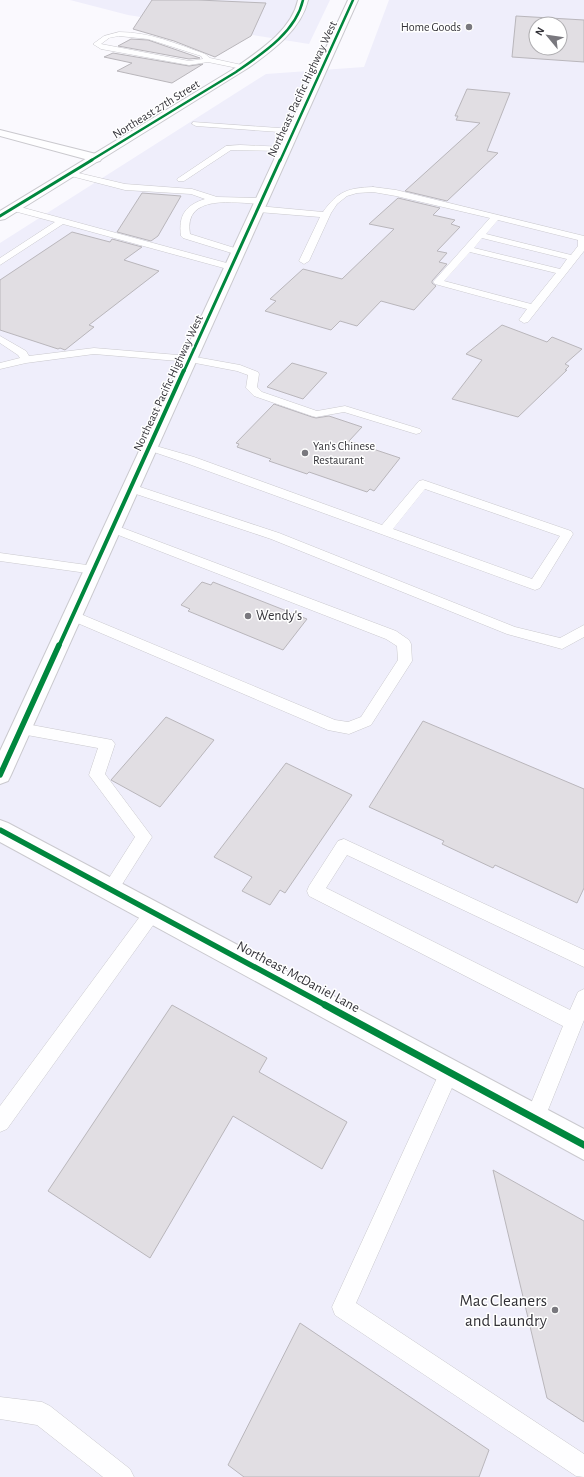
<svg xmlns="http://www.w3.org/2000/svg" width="584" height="1477" font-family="'Alegreya Sans',sans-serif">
<rect width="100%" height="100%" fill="#faf9fe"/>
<g fill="#efeefb" fill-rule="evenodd">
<path d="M70 0H330L309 44 128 15Z"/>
<path d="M389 0H584V1477H0V243L266 74 364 67ZM536 24H560V48H536Z"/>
</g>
<g fill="#e1dee3" stroke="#b9b6bb" fill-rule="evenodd">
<path d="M152 0H198L266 3 251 36 215 57 174 41 133 29Z"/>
<path d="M516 16 584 20V62L512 57ZM536 24H560V48H536Z"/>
<path d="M131 39 148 40 200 58 189 59 118 46Z"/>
<path d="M113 53 189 66 203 64 172 83 117 71 132 63 104 57Z"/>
<path d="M467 89 510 93 487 151 498 153 447 201 405 191 480 123 456 120 458 116H455Z"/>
<path d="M142 193 181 196 158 236 151 241 117 232Z"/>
<path d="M398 198 440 208 433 215 455 220 451 224 460 227 437 251 447 253 439 262 447 264 432 281V283L436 286 414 310 381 301 357 326 340 321 331 330 265 311 276 301 270 299 303 269 342 279 394 229 369 224Z"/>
<path d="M72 232 110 242 112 239 142 247 124 260 159 271 89 325 94 327 65 350 60 348 58 349 0 330V280Z"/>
<path d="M502 325 547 342 552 337 582 349 565 364 569 366 565 370H567L518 417 452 399 482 360 466 354Z"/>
<path d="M292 363 327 373 303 399 267 387Z"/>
<path d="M274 404 312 417 316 418 329 416 362 427 349 441 400 458 374 491 370 489 367 492 309 472 307 474 269 461 271 459 237 447 239 444 236 443Z"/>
<path d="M202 582 211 585 213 582 307 619 283 650 188 611 190 609 181 605Z"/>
<path d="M166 717 214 740 160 807 111 780Z"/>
<path d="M423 721 584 789V888L577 903 495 865 493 868 442 844 444 841 369 807Z"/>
<path d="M286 763 352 795 285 893 280 890 270 905 242 891 252 877 214 857Z"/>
<path d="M172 1005 267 1058 259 1072 347 1122 322 1169 233 1116 150 1258 48 1191Z"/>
<path d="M493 1170 584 1221V1422L547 1398Z"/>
<path d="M300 1323 489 1450 479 1477H244L228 1465Z"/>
</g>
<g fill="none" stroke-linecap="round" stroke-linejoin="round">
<defs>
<g id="service">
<path d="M119 32C150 32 177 44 205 54L210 58 242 65 245 67 242 69 208 62 189 65 101 49 93 44 104 36ZM119 36 148 39 201 56 203 59 189 61 101 44 109 38Z"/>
<path d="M193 122 293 129 297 131 293 133 196 126 192 124Z"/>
<path d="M240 145 285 147 289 149 285 151 231 150 184 181H178L177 179 226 146Z"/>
<path d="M67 171H70L125 184 192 189 217 197 261 198 265 201 261 204C235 203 183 193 190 234L241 250 243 252 238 255 183 238 181 236C178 215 186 205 205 199L191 194 125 190 67 175 66 173Z"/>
<path d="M373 187 396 190 584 236V251L528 322 524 323 519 320 527 309 435 284 433 282 490 218 396 196 373 192 357 193 347 196 337 204 331 213 309 261 304 264 299 261 320 217 258 212 254 209 258 206 323 212C338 191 348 188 373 187ZM498 220 578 240V246L571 255 486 234ZM482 238 567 259 560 269 474 248ZM470 252 556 273 531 304 444 281Z"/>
<path d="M13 205 234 265 236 267 231 270 63 224 0 265V258L55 222 10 210 9 208 10 206Z"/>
<path d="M0 336 26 351 29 356 94 348 190 356 240 365 258 372 259 374 257 387 262 392 317 411 345 406 420 429 422 431 420 433 416 434 344 412 316 417 312 416 254 396 246 388 248 375 237 371 190 362 94 354 26 363 0 369V363L20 358 18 355 0 343Z"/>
<path d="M149 444 194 457 382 525 419 481 423 480 571 531 573 534 540 588 535 590 186 463 145 449 143 447 145 445ZM425 489 560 536 532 579 393 529Z"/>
<path d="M131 484 279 533 515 627 560 638 584 625V637L562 649 507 634 271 539 127 491 125 488 127 485Z"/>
<path d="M112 524 396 631 409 640 411 644 412 661 371 725 349 734 328 730 68 619 66 616 68 613 73 611 78 613 335 720 348 722 361 717 398 660 397 646 386 639 108 531 106 528 108 525Z"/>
<path d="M0 553 94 566 99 567 100 570 99 573 94 574 0 561Z"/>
<path d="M21 723 112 740 115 744 105 774 152 837 116 894 110 896 104 894 102 889 135 837 89 775 98 748 16 733 14 729 16 725Z"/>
<path d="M344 839 584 950V967L347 855 326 888 570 1010 578 992 584 989V1020L542 1125 535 1128 528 1125 525 1118 563 1026 309 896 307 891 309 886 338 841Z"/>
<path d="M153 904 159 907 162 912 159 917 7 1129 0 1132V1106L147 907Z"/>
<path d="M450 1063 457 1065 459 1072 356 1303 584 1454V1477L576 1476 335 1315 332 1307 443 1065Z"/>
<path d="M0 1397 42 1402 50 1406 130 1469 134 1477H103L37 1425 0 1419Z"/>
</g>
<path id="minor" d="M0 130 100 155 102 158 100 161 96 162 0 136Z"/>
<g id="tertiary">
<path d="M298 0H308C301 30 272 51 248 68L5 219 0 220V211L232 70C257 52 291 32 298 0Z"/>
<path d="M0 820 8 823 584 1129V1160L0 842Z"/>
</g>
<path id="trunk" d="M348 0H358L11 775 8 781 0 784V751Z"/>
</defs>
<use href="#service" stroke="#cac9ce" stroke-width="1"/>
<use href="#minor" stroke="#cac9ce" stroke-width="2"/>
<use href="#tertiary" stroke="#cac9ce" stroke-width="2"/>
<use href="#trunk" stroke="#cac9ce" stroke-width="2"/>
<use href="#service" fill="#fefeff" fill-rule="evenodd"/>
<use href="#minor" fill="#fefeff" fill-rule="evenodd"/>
<use href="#tertiary" fill="#fefeff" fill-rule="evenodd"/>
<use href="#trunk" fill="#fefeff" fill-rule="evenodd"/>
<defs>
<g id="cycleway-far4">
<path d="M90 161 236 72C262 54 296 32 303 0"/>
<path d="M280 161 353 0"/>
</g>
<g id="cycleway-far3">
<path d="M0 216 92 160"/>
<path d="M184 371 280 160"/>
</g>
<path id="cycleway-far2" d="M59 646 184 370"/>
<g id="cycleway-far1">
<path d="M0 775 59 645"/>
<path d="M0 830 327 1006"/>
</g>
<path id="cycleway" d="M325 1005 584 1145"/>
</defs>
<use href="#cycleway-far4" stroke="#fff" stroke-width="3.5"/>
<use href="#cycleway-far3" stroke="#fff" stroke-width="4.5"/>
<use href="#cycleway-far2" stroke="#fff" stroke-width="6"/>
<use href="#cycleway-far1" stroke="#fff" stroke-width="8"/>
<use href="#cycleway" stroke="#fff" stroke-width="10"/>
<use href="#cycleway-far4" stroke="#00873e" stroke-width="2.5"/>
<use href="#cycleway-far3" stroke="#00873e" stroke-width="3"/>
<use href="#cycleway-far2" stroke="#00873e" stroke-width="4"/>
<use href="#cycleway-far1" stroke="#00873e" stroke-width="5.5"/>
<use href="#cycleway" stroke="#00873e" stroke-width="7"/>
</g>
<g fill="#79787e" stroke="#fff" stroke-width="1.5">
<circle cx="469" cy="27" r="4"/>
<circle cx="305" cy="453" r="4"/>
<circle cx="248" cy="616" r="4"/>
<circle cx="555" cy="1310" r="4"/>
</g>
<g text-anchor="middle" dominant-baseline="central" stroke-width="3" stroke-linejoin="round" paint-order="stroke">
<g font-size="12" fill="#343339" stroke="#fff" text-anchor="end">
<text x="461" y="27">Home Goods</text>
<text x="313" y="446" text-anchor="start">Yan's Chinese<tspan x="313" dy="14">Restaurant</tspan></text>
</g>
<g font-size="12" fill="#343339" stroke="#fff">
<text transform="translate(302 89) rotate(-65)">Northeast Pacific Highway West</text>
<text transform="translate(156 109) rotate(-32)">Northeast 27th Street</text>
<text transform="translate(168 383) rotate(-65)">Northeast Pacific Highway West</text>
</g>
<g font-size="14" fill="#343339" stroke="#fff" text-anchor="start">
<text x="256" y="616">Wendy's</text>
</g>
<g font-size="14" fill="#343339" stroke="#fff">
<text transform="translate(298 977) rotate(28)">Northeast McDaniel Lane</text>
</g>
<g font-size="17" fill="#343339" stroke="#fff" text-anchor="end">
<text x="547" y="1300">Mac Cleaners<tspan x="547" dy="20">and Laundry</tspan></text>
</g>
</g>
<g transform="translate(548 36) rotate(299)"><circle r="19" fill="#ffffff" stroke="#aeadb0"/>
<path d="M0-3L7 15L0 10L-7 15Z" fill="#79787e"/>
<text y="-6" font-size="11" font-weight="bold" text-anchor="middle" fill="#343339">N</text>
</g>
</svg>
